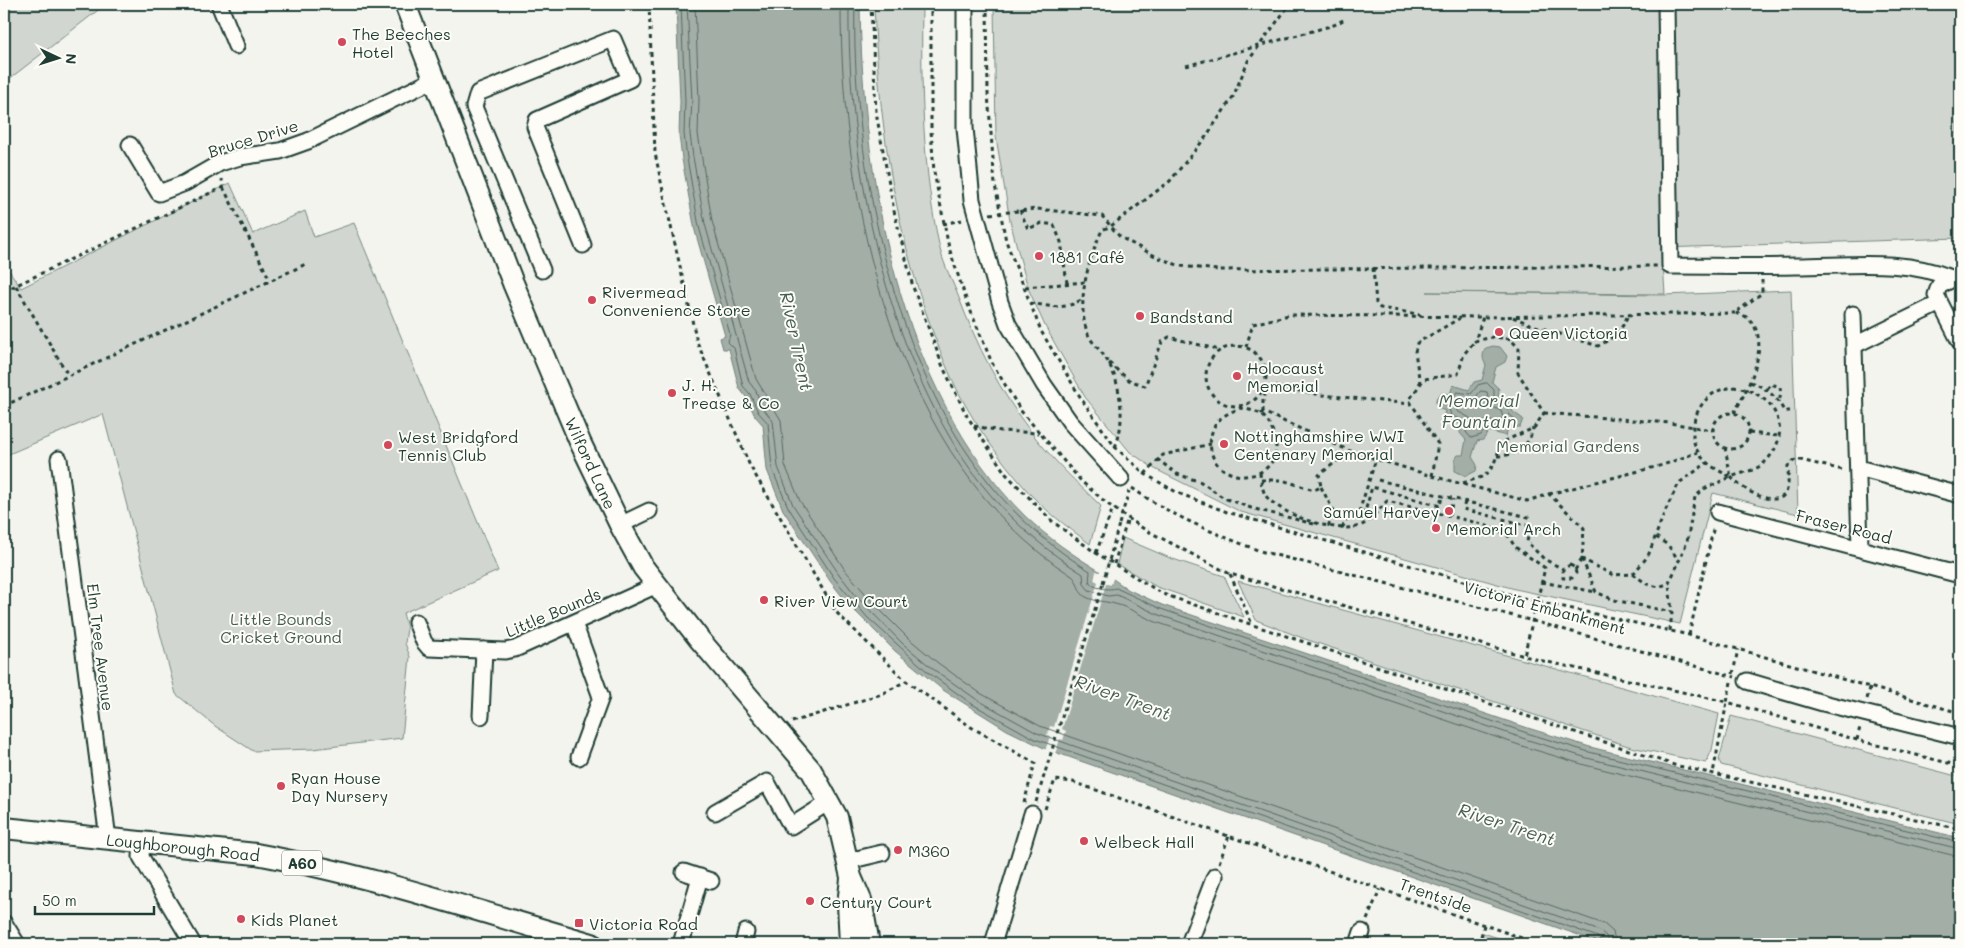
<svg xmlns="http://www.w3.org/2000/svg" width="1964" height="948" font-family="Mali,sans-serif">
<rect width="100%" height="100%" fill="#f4f4ef"/>
<filter id="ink" filterUnits="userSpaceOnUse"><feTurbulence type="fractalNoise" baseFrequency=".02" numOctaves="2"/><feDisplacementMap in="SourceGraphic" scale="10" xChannelSelector="R" yChannelSelector="G"/><feConvolveMatrix kernelMatrix="1 2 1 2 8 2 1 2 1" color-interpolation-filters="sRGB"/></filter>
<g filter="url(#ink)">
<g fill="#d1d6d1" stroke="#788a82">
<path d="M4 4H106L4 83Z"/>
<path d="M874 4H922C921 85 922 169 940 249 944 266 953 282 959 298 977 345 1000 392 1031 432 1052 459 1076 482 1101 506L1090 544C1067 526 1042 509 1024 487 1000 459 978 429 961 397 949 375 940 351 931 327 893 223 878 114 874 4Z"/>
<path d="M994 4H1956L1959 238 1662 248 1665 294 1427 292 1664 295 1791 290 1798 514 1713 493 1680 624 1515 589 1241 512 1155 469 1130 452 1085 397 1045 326 1028 288 1010 221 996 137Z"/>
<path d="M230 183 253 234 305 211 314 237 354 223 498 571 403 613 407 628 405 643 410 657 402 738 313 749 253 751 215 726 176 694 103 414 4 456V263L21 288Z"/>
<path d="M1123 538 1170 558 1224 576 1244 617 1157 587 1117 564Z"/>
<path d="M1238 581 1719 714 1712 750 1706 763 1631 747 1305 639 1256 620Z"/>
<path d="M1731 716 1960 777V824L1721 765 1719 760Z"/>
<path d="M1483 933 1517 944H1482Z"/>
</g>
<g fill="#a3aea7" stroke="#6e8179">
<path d="M676 4H860C862 175 898 390 1025 516 1048 538 1073 555 1101 572H1096L1094 580 1111 585 1113 579 1129 590 1162 605 1531 729 1590 747 1960 838V944H1604L1046 749 1007 730 943 690 895 651 849 605 830 581 783 510 767 470 763 425 755 416 746 397 739 388 729 349H723L720 338 725 336 695 231 682 159 679 135 680 101Z"/>
<path d="M1493 346 1500 347 1507 356 1505 362 1496 367 1492 382 1499 389 1498 398 1514 402 1512 411 1523 419 1520 427H1508L1506 436 1489 431 1483 440 1477 441 1472 457 1477 465 1476 471 1466 476 1455 471V459L1458 455H1463L1466 440 1460 433 1461 424 1443 419 1445 411 1438 408C1434 401 1436 398 1442 393L1450 394 1453 385 1469 390 1474 382 1482 380 1486 365C1482 359 1482 354 1486 348Z"/>
</g>
<path fill="#f4f4ef" d="M1100 569 1103 573 1098 574 1097 578 1109 582 1110 578 1113 579 1111 585 1106 584 1062 729 1066 731 1063 740 1060 739 1055 754 1045 751 1050 736 1047 735 1050 726 1054 727 1098 582 1094 580 1096 571 1100 572Z"/>
<g fill="none" stroke-linecap="round" stroke-linejoin="round">
<g stroke="#546a62" stroke-width="1">
<path d="M681 4 685 101 684 134 687 158 699 227 730 334 728 342 734 348 743 386 750 394 758 412 768 423 772 469 788 507 834 578 867 617 929 673 972 704 1035 739 1598 937 1602 944"/>
<path d="M687 4 692 101 690 134 693 157 705 224 749 382 756 391 762 407 773 421 778 467 793 505 839 574 857 597 902 643 933 669 976 699 1037 733 1600 931 1606 936 1609 944"/>
<path d="M695 4 699 100 698 134 712 221 756 379 781 420 785 465 800 501 845 570 877 607 907 637 938 663 980 693 1040 726 1604 924 1613 932 1616 944"/>
<path d="M841 4C840 200 895 464 1072 576 1079 581 1077 592 1086 597 1096 602 1106 601 1115 604 1129 607 1143 617 1156 622L1525 747 1585 765 1960 857"/>
<path d="M849 4C847 152 881 335 964 460 995 506 1035 544 1083 574L1084 584 1089 590 1108 596 1117 595 1159 615 1528 740 1587 758 1960 849"/>
<path d="M855 4C851 147 888 338 970 457 1002 504 1042 542 1090 571 1090 575 1088 581 1091 584 1097 589 1110 590 1116 588L1161 609 1530 734 1589 752 1960 843"/>
<path d="M1487 383 1494 390V401L1507 406 1509 414 1517 421 1506 423 1501 429 1487 427 1481 435 1471 438 1466 432 1465 421 1451 416 1449 408 1441 401 1444 398H1452L1457 392 1471 394 1478 385Z"/>
<path d="M1481 391 1487 392 1489 405 1501 411 1503 417 1498 421H1485L1474 430 1470 418 1457 411 1455 405 1460 399H1474Z"/>
</g>
<defs>
<g id="minor">
<path d="M219 4 236 46"/>
<path d="M965 4V128L972 200 1000 302 1008 324 1044 385 1070 422 1121 479"/>
<path d="M1666 4 1670 266C1712 266 1754 267 1796 266 1848 266 1903 258 1951 278"/>
<path d="M130 145 159 193 185 183 220 163 240 157 280 151 308 141 435 79"/>
<path d="M542 270 474 107 478 93 613 39 630 79 537 120 535 127 583 245"/>
<path d="M1958 276 1939 286 1936 295 1960 342"/>
<path d="M1853 314 1860 547"/>
<path d="M1855 345 1940 303"/>
<path d="M59 459 108 839"/>
<path d="M1858 468 1960 495"/>
<path d="M1718 512 1960 575"/>
<path d="M620 525 649 511"/>
<path d="M416 622 424 642 429 648 505 651 515 649 657 585"/>
<path d="M574 623 601 697 579 757"/>
<path d="M1747 681 1823 703 1960 737"/>
<path d="M481 716 484 650"/>
<path d="M715 812 767 782 791 826 829 802"/>
<path d="M142 843 141 857 193 944"/>
<path d="M848 861 882 853"/>
<path d="M684 872 711 881"/>
<path d="M4 923 17 944"/>
<path d="M681 944 700 877"/>
<path d="M743 944 746 932"/>
<path d="M993 944 1032 814"/>
<path d="M1189 944 1215 876"/>
<path d="M1358 944 1362 932"/>
</g>
<g id="major">
<path d="M405 4 513 283 580 442 620 525 643 567 700 640 811 770 837 817 851 877 861 900 869 944"/>
<path d="M4 828 256 854C370 875 480 912 592 944"/>
<path d="M850 944 848 904 851 879"/>
</g>
</defs>
<use href="#minor" stroke="#1f3d34" stroke-width="19"/>
<use href="#major" stroke="#1f3d34" stroke-width="24"/>
<g stroke="#1f3d34" stroke-width="3" stroke-dasharray="4 4" stroke-linecap="butt">
<path d="M649 4 655 153 663 191 697 342 750 466 836 612 906 681 971 727 1035 763 1024 803"/>
<path d="M871 4 876 112 894 211 913 287 943 367 967 416 1006 474 1053 522 1096 553 1163 594 1253 625 1674 765 1960 829"/>
<path d="M931 4V130L934 172 949 248 967 302 992 363 1021 411 1082 482 1109 505 1144 529 1230 574 1539 660 1727 702 1713 773"/>
<path d="M987 4 988 94 995 185 1006 241 1041 331 1082 400 1115 447 1145 474 1178 493 1227 512 1398 562 1519 597 1689 635 1960 713"/>
<path d="M1186 66 1334 25 1345 19"/>
<path d="M223 187 270 280"/>
<path d="M1020 210 1028 229 1042 223 1054 225 1061 242 1067 283"/>
<path d="M990 214 1037 209 1102 216 1120 237 1157 257 1180 266 1218 270 1657 266"/>
<path d="M943 224 962 220"/>
<path d="M1373 268 1376 303 1380 308 1418 314 1421 316"/>
<path d="M16 286 68 375"/>
<path d="M1025 287 1086 282"/>
<path d="M4 291 223 187 222 179"/>
<path d="M1030 303C1048 306 1066 311 1082 299"/>
<path d="M1513 317 1532 325 1598 346C1612 339 1623 330 1628 314"/>
<circle cx="1236" cy="376" r="30"/>
<path d="M1246 347 1253 324 1289 315 1483 317 1735 313"/>
<path d="M1109 363 1129 380 1145 386 1162 342 1169 337 1219 350"/>
<path d="M1750 382C1766 387 1776 396 1784 411H1790"/>
<path d="M1420 384 1415 352 1417 343 1462 317"/>
<path d="M1733 387C1772 390 1796 430 1766 461 1757 471 1743 472 1731 477 1720 471 1708 466 1700 455 1685 434 1695 402 1718 391 1722 389 1728 388 1733 387Z"/>
<path d="M1767 389 1771 384 1780 387 1781 394 1779 401"/>
<path d="M4 406 308 263"/>
<path d="M1240 408C1247 409 1256 411 1262 415 1272 424 1280 445 1274 458 1263 480 1234 481 1218 465 1207 453 1208 430 1220 419 1226 414 1233 411 1240 408Z"/>
<path d="M1263 412V398L1268 388 1272 386 1322 395 1411 404"/>
<path d="M1544 413 1670 423 1712 430"/>
<path d="M1734 413C1747 390 1773 343 1749 319 1746 316 1739 314 1735 313L1762 293V280"/>
<circle cx="1731" cy="431" r="18"/>
<path d="M1261 414 1263 412 1350 451 1432 476 1527 501 1549 494 1584 528 1582 559 1613 575 1633 574 1648 556 1665 511 1679 483 1707 463"/>
<path d="M974 426 1001 431 1039 433"/>
<path d="M1749 433 1779 436"/>
<path d="M1115 447C1126 423 1121 384 1108 362 1103 352 1092 344 1088 334 1075 302 1089 259 1102 230L1111 226 1170 181 1205 138 1233 97 1248 61 1290 4"/>
<path d="M1497 456C1518 455 1528 448 1533 428"/>
<path d="M1157 459 1177 474 1201 482 1224 498 1251 508 1314 524"/>
<path d="M1260 473C1261 480 1262 490 1266 496 1279 514 1340 536 1362 525 1371 521 1380 508 1387 501L1482 524 1507 534 1515 547 1545 568 1524 656"/>
<path d="M1145 474 1163 455 1211 444"/>
<path d="M1432 476 1438 444 1409 400 1424 379 1458 374 1464 354 1475 341"/>
<path d="M1731 477C1740 488 1770 506 1783 496 1790 491 1788 474 1788 466L1796 459 1843 470"/>
<path d="M1261 480H1282L1314 490 1321 487 1319 475 1350 451"/>
<path d="M1378 480 1532 518"/>
<path d="M1463 483 1485 476 1493 466 1502 442 1534 428 1544 413 1518 373 1519 348 1510 339 1493 337 1475 341 1483 317"/>
<path d="M1321 487 1334 512"/>
<path d="M1132 488C1171 516 1216 534 1260 551L1533 621 1735 677"/>
<path d="M1549 494 1663 465 1698 452"/>
<path d="M1465 502 1463 509 1530 526 1527 542 1544 559 1563 569"/>
<path d="M1359 512 1376 459"/>
<path d="M1345 515 1365 512 1372 487 1440 506 1442 496"/>
<path d="M1449 516 1453 499"/>
<path d="M1119 524 1129 491"/>
<path d="M1329 527V515L1334 512 1345 515 1347 520 1342 528"/>
<path d="M1656 537 1668 545 1679 561 1687 542 1695 497 1704 489 1731 477 1725 448"/>
<path d="M1096 553 1113 508"/>
<path d="M1582 559 1596 592 1614 600 1672 612 1669 583"/>
<path d="M1114 564 1128 518"/>
<path d="M1570 565 1574 567 1576 573 1572 578H1563V569Z"/>
<path d="M1575 570 1582 559"/>
<path d="M1230 574 1252 624"/>
<path d="M1633 574 1647 584 1659 587 1669 583 1679 562"/>
<path d="M1542 582 1596 592"/>
<path d="M1670 631 1672 612"/>
<path d="M1689 635 1714 526"/>
<path d="M1733 674 1738 649"/>
<path d="M1731 682 1727 702 1857 740 1960 766"/>
<path d="M1867 699 1870 688"/>
<path d="M792 722 882 694 906 681"/>
<path d="M1857 740 1860 727"/>
<path d="M1036 802 1103 583"/>
<path d="M1045 809 1055 780 1073 782 1539 944"/>
<path d="M1219 863 1229 836"/>
<path d="M1367 920 1380 889"/>
<path d="M1479 944 1484 925"/>
</g>
<use href="#minor" stroke="#fdfcf7" stroke-width="15"/>
<use href="#major" stroke="#fdfcf7" stroke-width="20"/>
<path stroke="#1f3d34" stroke-width="3" stroke-dasharray="4 4" stroke-linecap="butt" d="M1103 583 1119 524"/>
</g>
</g>
<g fill="#d1495b" stroke="#fdfcf7" stroke-width="2">
<circle cx="342" cy="42" r="5"/>
<circle cx="1039" cy="256" r="5"/>
<circle cx="592" cy="300" r="5"/>
<circle cx="1140" cy="316" r="5"/>
<circle cx="1499" cy="332" r="5"/>
<circle cx="1237" cy="376" r="5"/>
<circle cx="672" cy="393" r="5"/>
<circle cx="1224" cy="444" r="5"/>
<circle cx="388" cy="445" r="5"/>
<circle cx="1449" cy="511" r="5"/>
<circle cx="1436" cy="528" r="5"/>
<circle cx="764" cy="600" r="5"/>
<circle cx="281" cy="786" r="5"/>
<circle cx="1084" cy="841" r="5"/>
<circle cx="898" cy="850" r="5"/>
<circle cx="810" cy="901" r="5"/>
<circle cx="241" cy="919" r="5"/>
<rect x="574" y="918" width="10" height="10" rx="2.5"/>
</g>
<g text-anchor="middle" dominant-baseline="central" stroke-width="4" stroke-linejoin="round" paint-order="stroke">
<rect fill="#fdfcf7" stroke="#62766e" stroke-width="1" x="282" y="850.5" width="40" height="25" rx="4"/>
<g font-size="15" font-weight="bold" fill="#1f3d34">
<text x="302" y="863">A60</text>
</g>
<g font-size="16" fill="#1f3d34" stroke="#fdfcf7" text-anchor="start">
<text x="352" y="33">The Beeches<tspan x="352" dy="18">Hotel</tspan></text>
<text x="1049" y="256">1881 Café</text>
<text x="602" y="291">Rivermead<tspan x="602" dy="18">Convenience Store</tspan></text>
<text x="1150" y="316">Bandstand</text>
<text x="1509" y="332">Queen Victoria</text>
<text x="1247" y="367">Holocaust<tspan x="1247" dy="18">Memorial</tspan></text>
<text x="682" y="384">J. H.<tspan x="682" dy="18">Trease &amp; Co</tspan></text>
<text x="1234" y="435">Nottinghamshire WWI<tspan x="1234" dy="18">Centenary Memorial</tspan></text>
<text x="398" y="436">West Bridgford<tspan x="398" dy="18">Tennis Club</tspan></text>
<text x="1439" y="511" text-anchor="end">Samuel Harvey</text>
<text x="1446" y="528">Memorial Arch</text>
<text x="774" y="600">River View Court</text>
<text x="291" y="777">Ryan House<tspan x="291" dy="18">Day Nursery</tspan></text>
<text x="1094" y="841">Welbeck Hall</text>
<text x="908" y="850">M360</text>
<text x="820" y="901">Century Court</text>
<text x="251" y="919">Kids Planet</text>
<text x="589" y="923">Victoria Road</text>
</g>
<g font-size="16" fill="#1f3d34" stroke="#fdfcf7">
<text transform="translate(253 138) rotate(-17)">Bruce Drive</text>
<text transform="translate(591 463) rotate(65)">Wilford Lane</text>
<text transform="translate(1844 526) rotate(14)">Fraser Road</text>
<text transform="translate(1545 607) rotate(15)">Victoria Embankment</text>
<text transform="translate(553 612) rotate(-23)">Little Bounds</text>
<text transform="translate(101 647) rotate(83)">Elm Tree Avenue</text>
<text transform="translate(183 847) rotate(6)">Loughborough Road</text>
<text transform="translate(1436 895) rotate(19)">Trentside</text>
</g>
<g font-size="16" fill="#435c53" stroke="#fdfcf7">
<text x="1568" y="445">Memorial Gardens</text>
<text x="281" y="618">Little Bounds<tspan x="281" dy="18">Cricket Ground</tspan></text>
</g>
<g font-size="18" font-style="italic" fill="#475f56" stroke="#fdfcf7">
<text transform="translate(797 341) rotate(78)">River Trent</text>
<text x="1479" y="400">Memorial<tspan x="1479" dy="21">Fountain</tspan></text>
<text transform="translate(1123 697) rotate(20)">River Trent</text>
<text transform="translate(1507 824) rotate(18)">River Trent</text>
</g>
</g>
<rect width="1964" height="948" fill="none" stroke="#fdfcf7" stroke-width="20"/>
<rect x="10" y="10" width="1944" height="928" fill="none" stroke="#1f3d34" stroke-width="2" filter="url(#ink)"/>
<g transform="translate(58 58) rotate(94)" stroke="#fdfcf7" stroke-width="4" paint-order="stroke">
<path d="M0-4L9 19L0 12L-9 19Z" fill="#1f3d34"/>
<text y="-8" font-size="14" font-weight="bold" text-anchor="middle" fill="#1f3d34">N</text>
</g>
<path d="M35 906v8h119v-8" fill="none" stroke="#1f3d34" stroke-width="2.5"/>
<text x="42" y="906" font-size="15" fill="#1f3d34" stroke="#fdfcf7" stroke-width="4" paint-order="stroke">50 m</text>
</svg>
